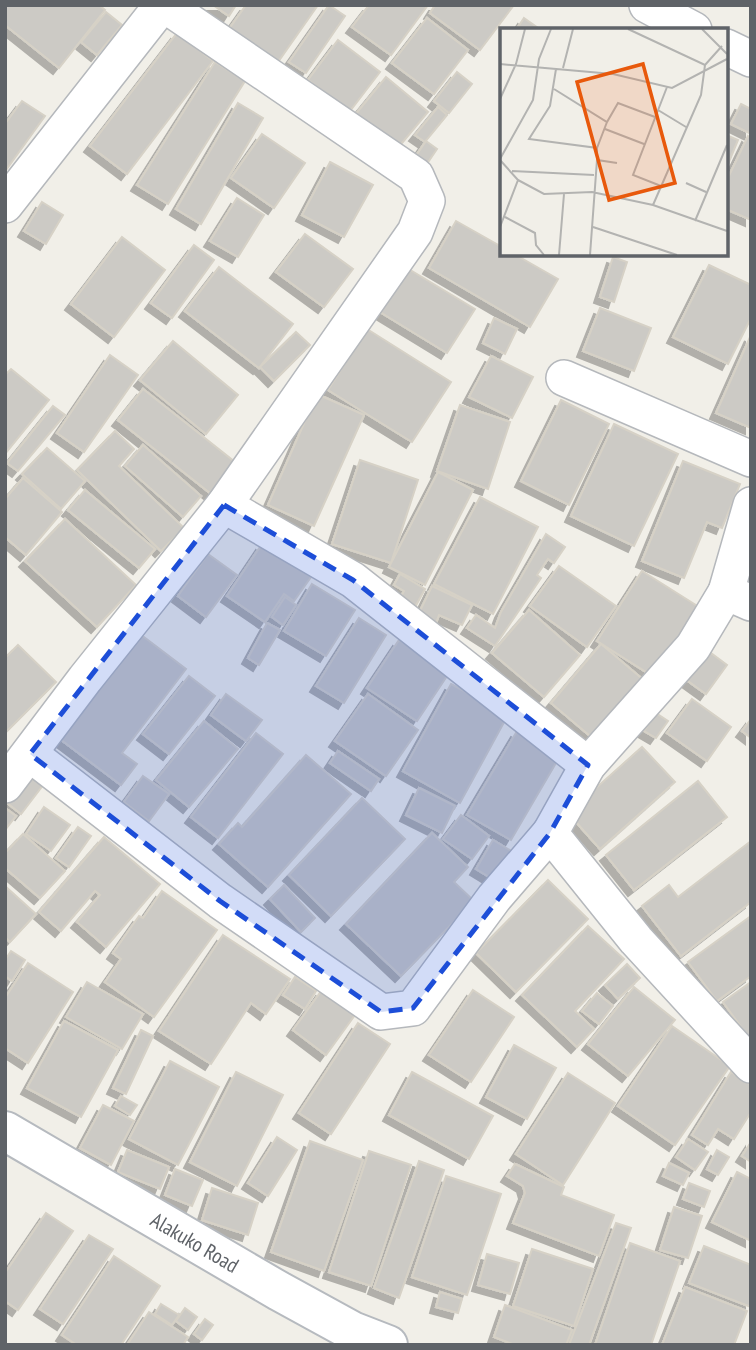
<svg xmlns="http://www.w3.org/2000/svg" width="756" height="1350" font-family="'PT Sans Narrow',sans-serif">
<defs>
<filter id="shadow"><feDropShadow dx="-6" dy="6" stdDeviation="0" flood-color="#0004"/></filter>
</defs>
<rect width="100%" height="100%" fill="#f1efe8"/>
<g fill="#cccac5" stroke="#d6d1c6" stroke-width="2" filter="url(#shadow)">
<path d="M5 5H99L105 10 59 68 5 25Z"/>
<path d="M213 5H236L229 16Z"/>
<path d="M246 5H318L278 62 229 29Z"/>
<path d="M329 5 345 16 306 73 289 62Z"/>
<path d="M369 5H428L391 55 352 27Z"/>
<path d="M435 5H514L480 50 430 13Z"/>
<path d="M106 12 122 25 97 55 81 42Z"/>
<path d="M427 18 468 50 434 94 392 63Z"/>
<path d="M524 18 541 30H516Z"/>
<path d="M177 33 213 61 127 174 90 146Z"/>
<path d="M338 40 380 72 350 111 308 80Z"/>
<path d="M215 62 245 81 168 204 137 185Z"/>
<path d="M457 72 472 84 449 113 434 101Z"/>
<path d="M386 77 428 112 392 155 350 121Z"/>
<path d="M22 101 45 116 6 170 5 124Z"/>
<path d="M238 103 263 118 201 224 176 209Z"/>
<path d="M741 104 751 109V134L731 124Z"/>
<path d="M438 107 447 115 425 142 415 135Z"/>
<path d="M262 134 305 163 274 208 231 178Z"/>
<path d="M726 135 738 140 726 169Z"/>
<path d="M748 136 751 138V220L726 209V182Z"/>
<path d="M426 141 437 149 420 174 409 166Z"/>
<path d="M330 162 373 185 344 237 302 215Z"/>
<path d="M237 198 264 215 238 257 210 241Z"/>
<path d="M42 202 63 215 46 244 24 231Z"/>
<path d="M456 221 502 247V254H514L558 279 530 327 429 268Z"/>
<path d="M305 234 353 269 324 307 276 272Z"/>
<path d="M122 237 165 270 114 337 71 304Z"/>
<path d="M194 245 214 260 172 318 151 303Z"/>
<path d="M613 257 627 262 614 302 600 297Z"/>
<path d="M709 265 751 285V318L728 364 673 337Z"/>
<path d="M219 267 293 324 259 368 185 311Z"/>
<path d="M407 268 475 309 447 353 380 312Z"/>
<path d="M600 308 651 328 634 371 583 351Z"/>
<path d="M494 318 517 329 505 354 483 343Z"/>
<path d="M367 329 451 382 412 442 328 390Z"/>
<path d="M296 332 310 345 274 381 260 367Z"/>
<path d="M751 335V428L716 413Z"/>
<path d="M173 341 238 395 206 434 140 380Z"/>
<path d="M110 355 138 375 84 452 57 433Z"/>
<path d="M491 356 533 377 512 418 469 397Z"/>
<path d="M11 369 49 400 5 454V375Z"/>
<path d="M143 389 240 466 215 497 118 420Z"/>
<path d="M317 394 364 415 314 526 268 505Z"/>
<path d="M561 400 609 424 569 505 521 481Z"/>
<path d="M460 405 510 422 488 489 437 471Z"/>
<path d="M53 406 65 415 18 471 7 463Z"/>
<path d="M614 424 678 454 634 546 571 516Z"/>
<path d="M115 431 134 449 119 466 184 528 161 551 77 470Z"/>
<path d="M143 445 201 496 183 517 125 466Z"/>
<path d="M47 448 85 481 61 509 22 474Z"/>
<path d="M360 460 418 480 391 563 332 544Z"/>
<path d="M683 461 740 484 722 528 707 522 684 578 642 561Z"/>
<path d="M438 472 473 490 425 585 389 567Z"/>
<path d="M23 478 62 512 26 555 5 537V499Z"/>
<path d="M85 490 155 549 139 568 68 510Z"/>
<path d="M480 497 538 527 493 614 434 584Z"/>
<path d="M65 519 136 585 97 627 25 561Z"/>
<path d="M546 534 565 547 554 563 548 559 537 575 541 578 495 646 467 628 476 615 495 628 501 612Z"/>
<path d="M262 544 311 577 294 601 284 594 265 622 227 596Z"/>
<path d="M208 554 237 575 206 617 178 596Z"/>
<path d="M559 566 616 606 587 647 530 606Z"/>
<path d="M642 571 699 607 654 677 597 641Z"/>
<path d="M400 574 425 589 414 609 399 600 404 591 394 585Z"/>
<path d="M312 584 355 610 326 656 284 631Z"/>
<path d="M432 586 472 605 462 625 439 615 436 623 418 615Z"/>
<path d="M285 597 296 605 283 625 272 617Z"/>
<path d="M529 610 580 655 544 697 492 653Z"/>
<path d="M359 618 386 635 344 703 316 686Z"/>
<path d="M267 623 280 630 259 665 248 658Z"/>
<path d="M140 634 186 669 122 753 137 764 121 785 60 739Z"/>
<path d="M399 640 449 673 417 721 367 688Z"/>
<path d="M601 644 646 682 596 741 551 703Z"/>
<path d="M18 645 56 682 5 733V658Z"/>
<path d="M703 647 727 665 706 694 681 676Z"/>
<path d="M189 676 215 696 169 754 143 734Z"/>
<path d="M451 684 508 715 460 803 403 771Z"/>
<path d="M226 694 262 720 246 741 211 715Z"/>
<path d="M368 694 418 730 386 776 335 741Z"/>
<path d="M692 699 731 727 707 761 667 733Z"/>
<path d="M656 713 668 721 656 738 644 731Z"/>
<path d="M751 719V738L742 731Z"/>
<path d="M204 721 238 749 189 807 156 780Z"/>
<path d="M517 731 560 756 511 840 467 815Z"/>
<path d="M256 733 283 754 218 838 191 817Z"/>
<path d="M642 747 675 782 600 849 568 813Z"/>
<path d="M338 751 379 779 371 791 330 763Z"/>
<path d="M306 755 351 794 268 887 219 844 238 823 242 827Z"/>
<path d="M29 772 44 784 21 814 6 802Z"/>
<path d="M143 776 169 794 149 821 124 802Z"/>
<path d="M698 781 727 817 634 890 606 855Z"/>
<path d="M419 788 455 806 442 833 406 815Z"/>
<path d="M362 798 405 839 331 916 289 875Z"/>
<path d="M44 807 70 825 51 851 26 834Z"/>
<path d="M5 808 16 816 5 830Z"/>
<path d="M461 815 489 836 472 859 443 839Z"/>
<path d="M78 827 91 836 69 867 56 858Z"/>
<path d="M432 833 468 867 454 882 474 901 401 976 346 924Z"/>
<path d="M23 834 65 871 40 898 5 868V853Z"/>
<path d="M104 837 160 884 106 947 77 922 100 895 95 891 61 931 39 912Z"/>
<path d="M493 840 513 852 496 881 476 869Z"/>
<path d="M751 841V902L681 956 642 906 669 885 678 897Z"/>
<path d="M548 880 588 919 516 992 476 953Z"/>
<path d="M284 885 315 918 301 932 270 899Z"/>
<path d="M5 886 36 914 10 942 5 937Z"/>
<path d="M162 891 217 930 154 1017 105 982 121 959 113 953 139 916 143 918Z"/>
<path d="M751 916V976L717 1001 688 962Z"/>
<path d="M588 926 624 959 575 1011 594 1029 577 1047 522 995Z"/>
<path d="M223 935 290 979 266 1014 251 1003 211 1064 159 1031Z"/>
<path d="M11 951 25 960 12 981 5 976V960Z"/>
<path d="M28 963 73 992 28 1063 5 1048V998Z"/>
<path d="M627 964 640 978 618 999 605 985Z"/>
<path d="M295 977 316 991 305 1009 283 995Z"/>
<path d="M87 982 143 1014 122 1049 66 1017Z"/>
<path d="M751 982V1036L749 1038 723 1002Z"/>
<path d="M634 987 675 1020 628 1076 588 1044Z"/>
<path d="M322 990 355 1015 326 1055 293 1030Z"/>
<path d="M473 990 514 1017 471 1082 429 1055Z"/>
<path d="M597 993 613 1006 599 1024 582 1011Z"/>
<path d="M64 1021 118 1050 81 1117 27 1088Z"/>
<path d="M358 1023 390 1044 331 1134 299 1113Z"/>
<path d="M672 1026 730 1066 675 1145 618 1106Z"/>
<path d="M141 1030 153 1036 126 1094 113 1088Z"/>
<path d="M514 1045 556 1068 527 1119 486 1097Z"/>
<path d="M170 1061 219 1087 178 1165 129 1139Z"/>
<path d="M236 1072 283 1095 237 1186 190 1162Z"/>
<path d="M412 1072 493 1116 469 1159 389 1115Z"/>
<path d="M731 1072 751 1085V1112L734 1139 718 1129 708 1145 692 1135Z"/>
<path d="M568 1073 615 1103 563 1185 516 1154Z"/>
<path d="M121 1096 137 1105 130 1115 115 1106Z"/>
<path d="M103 1105 134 1121 111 1165 80 1148Z"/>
<path d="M277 1137 297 1150 268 1196 248 1183Z"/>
<path d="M688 1139 708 1152 695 1170 676 1157Z"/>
<path d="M310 1141 363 1160 324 1271 271 1252Z"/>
<path d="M751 1142V1162L742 1156Z"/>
<path d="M127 1150 169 1167 160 1189 118 1172Z"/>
<path d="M717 1150 729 1157 718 1175 707 1169Z"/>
<path d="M369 1151 411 1165 371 1286 329 1272Z"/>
<path d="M419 1161 444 1170 399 1298 374 1288Z"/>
<path d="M669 1163 689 1173 683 1185 663 1176Z"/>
<path d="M515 1164 564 1187 561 1195 614 1215 599 1256 513 1223 525 1193 523 1186 507 1176Z"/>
<path d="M175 1169 203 1180 192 1206 165 1195Z"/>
<path d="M737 1172 751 1179V1241L712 1222Z"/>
<path d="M446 1176 501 1194 467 1295 412 1277Z"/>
<path d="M689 1183 710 1191 704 1207 683 1199Z"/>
<path d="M212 1188 258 1203 248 1235 202 1220Z"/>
<path d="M674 1207 702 1216 688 1258 660 1250Z"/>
<path d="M46 1213 73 1231 18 1310 5 1301V1273Z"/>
<path d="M616 1223 631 1228 589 1345H569Z"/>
<path d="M89 1235 113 1249 63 1324 40 1309Z"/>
<path d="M630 1243 680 1261 651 1345H595Z"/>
<path d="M704 1246 751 1265V1307L689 1283Z"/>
<path d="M532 1249 593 1269 574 1326 513 1306Z"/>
<path d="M487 1254 519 1263 510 1294 478 1285Z"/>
<path d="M114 1256 160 1286 121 1345H77L62 1335Z"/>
<path d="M685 1287 747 1311 734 1345H662Z"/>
<path d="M440 1292 462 1299 458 1313 436 1307Z"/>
<path d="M161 1304 179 1315 172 1325 155 1314Z"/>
<path d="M505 1305 572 1330 566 1345H515L494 1337Z"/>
<path d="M185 1308 197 1317 188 1330 176 1321Z"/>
<path d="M149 1312 188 1337 183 1345H127Z"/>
<path d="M205 1319 213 1325 202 1340 194 1334Z"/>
</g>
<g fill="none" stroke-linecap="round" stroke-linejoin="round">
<defs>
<g id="minor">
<path d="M647 5 694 30"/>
<path d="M726 47 751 59"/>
<path d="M5 205 162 5"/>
<path d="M564 378 751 459"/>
<path d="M224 505 353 580 588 765"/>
<path d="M751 505 726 592 751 603"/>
<path d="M30 754 220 901 381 1012 413 1008 494 898 550 833 636 940 751 1065"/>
<path d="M5 785 85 679 224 505 415 232 427 201 416 176 165 5"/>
<path d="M550 833 588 765 693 647 726 592"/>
</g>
<g id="secondary">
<path id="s1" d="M5 1131 279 1291 352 1331 388 1345"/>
</g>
</defs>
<use href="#minor" stroke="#b5b8bc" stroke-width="38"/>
<use href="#secondary" stroke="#b6babf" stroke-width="42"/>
<use href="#minor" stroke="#fff" stroke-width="35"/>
<use href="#secondary" stroke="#fff" stroke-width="38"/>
</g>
<path fill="#1d4ed8" fill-opacity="0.2" stroke="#1d4ed8" stroke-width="5" stroke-dasharray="14 9" stroke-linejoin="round" d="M224 505 353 580 588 765 550 833 413 1008 381 1012 220 901 30 754Z"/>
<g text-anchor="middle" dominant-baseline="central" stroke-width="5" stroke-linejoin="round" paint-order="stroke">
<g font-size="21" fill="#5f6368" stroke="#fff">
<text stroke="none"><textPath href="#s1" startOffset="220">Alakuko Road</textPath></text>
</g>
</g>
<g transform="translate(500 28)">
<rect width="228" height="228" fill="#f1efe8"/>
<path fill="none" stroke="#b3b3b1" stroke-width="2" d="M128 1 205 37 222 18M202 1 227 26M0 36 113 46 172 60 227 31M63 40 73 1M56 41 50 78 29 111 97 120V132M54 61 107 94 118 75 155 89M0 71 16 36 25 1M158 82 186 99M105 101 144 116M97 120 107 94M0 131 33 72 39 31 51 1M0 132 18 152 0 199M12 143 94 147M18 152 44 166 92 164 153 177 227 203M186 155 206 164M161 158 133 147 167 59M153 177 201 67 205 37M5 189 35 205 36 217 44 227M195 193 227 117M93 199 177 227M59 227 64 166M90 227 97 132 117 135"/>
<path fill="#e8590c" fill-opacity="0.15" stroke="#e8590c" stroke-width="3.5" d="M143 36 175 155 109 172 77 54Z"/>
<rect width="228" height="228" fill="none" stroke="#5f6368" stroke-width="3.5"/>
</g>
<rect width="756" height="1350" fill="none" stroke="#5f6368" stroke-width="14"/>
</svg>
